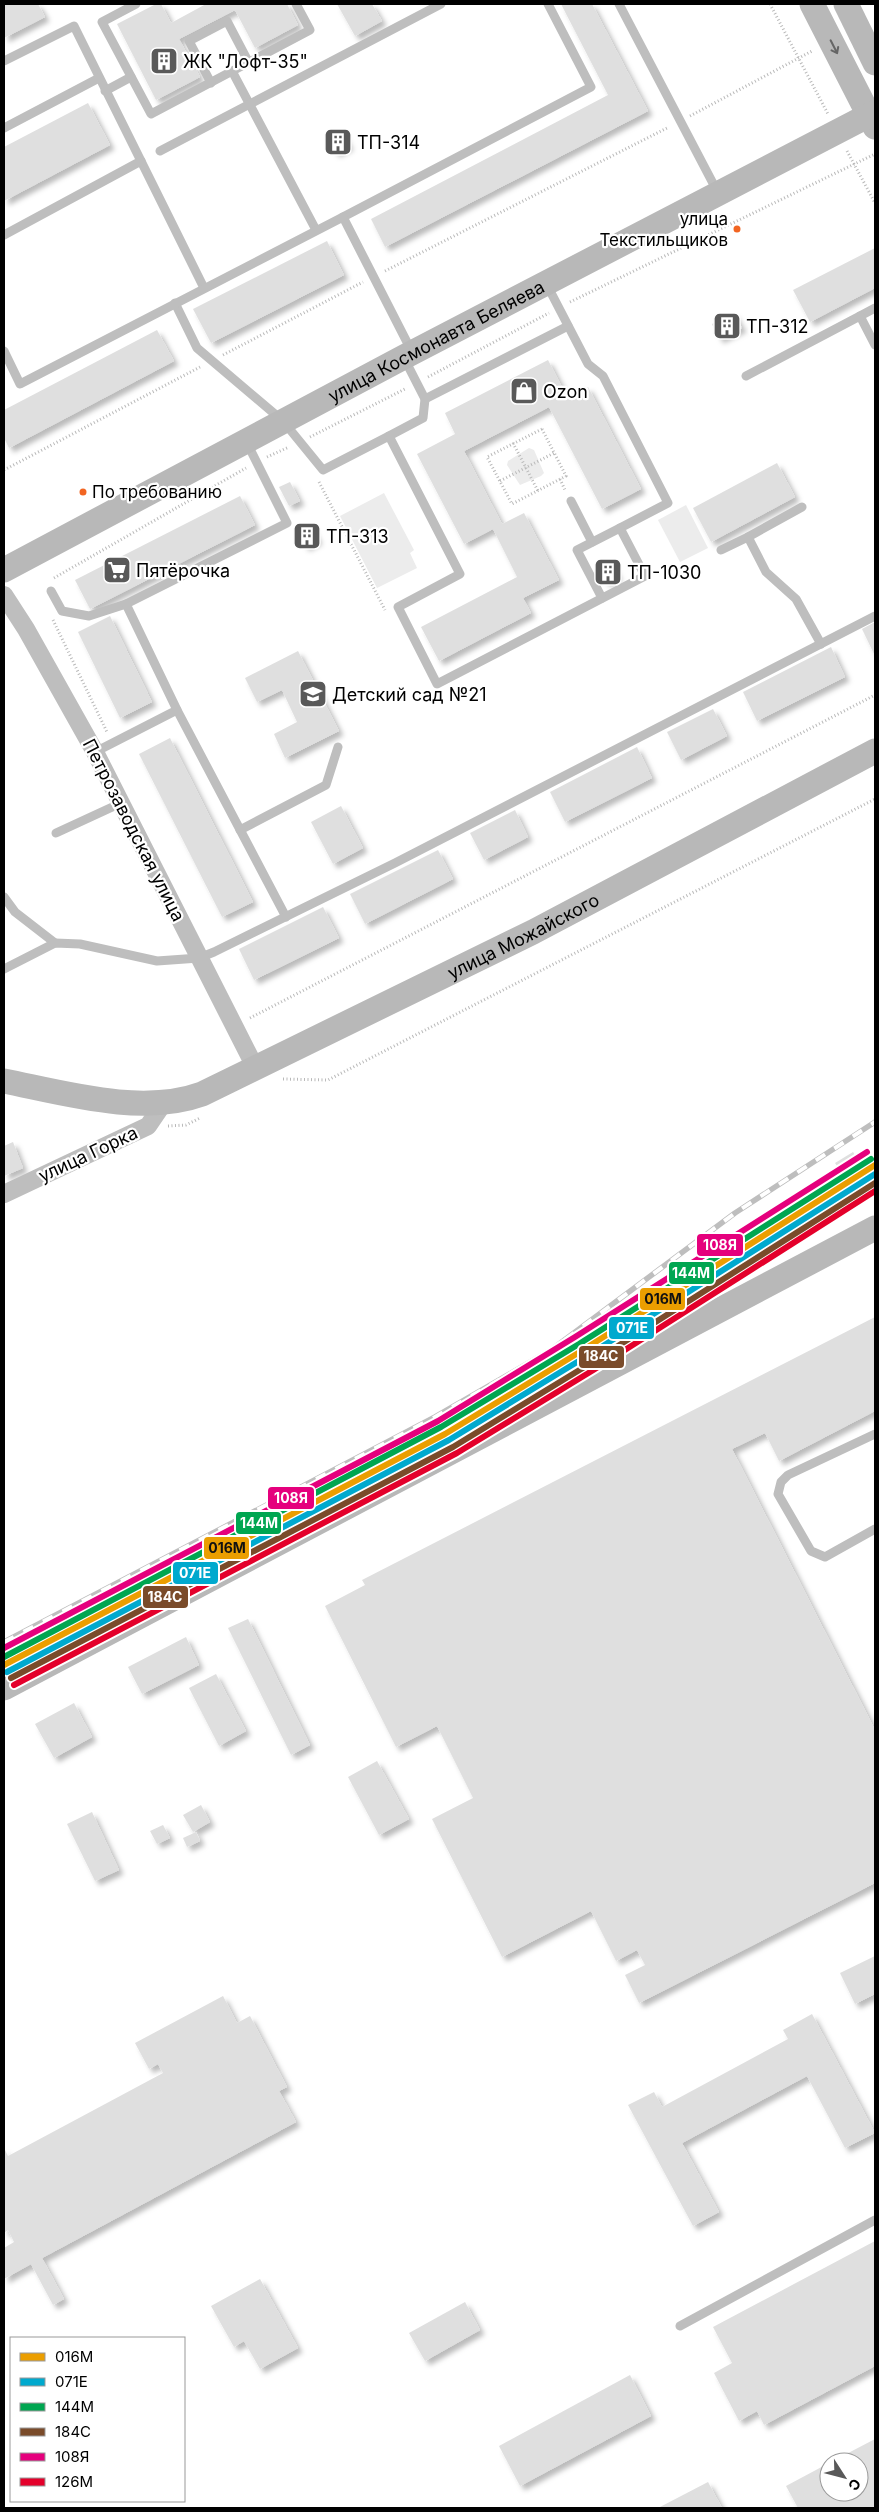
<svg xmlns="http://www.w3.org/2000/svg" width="879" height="2512" font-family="Inter,sans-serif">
<defs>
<filter id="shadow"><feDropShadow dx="4.5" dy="4.5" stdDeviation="2.5" flood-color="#0004"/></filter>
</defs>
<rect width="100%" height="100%" fill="#fff"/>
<g fill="#ececec">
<path d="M529 448 534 450 544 473 541 476 520 485 507 465 508 461Z"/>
<path d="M384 493 414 550 410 553 417 568 377 588 340 516Z"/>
<path d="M686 505 708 548 680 562 658 520Z"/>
</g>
<g fill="#dfdfdf" filter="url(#shadow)">
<path d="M4 4H38L45 17 4 38Z"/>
<path d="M156 4H161L171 23 206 4H287L298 25 255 48 235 10 179 39 200 77 156 100 117 24Z"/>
<path d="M337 4H372L382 21 355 36Z"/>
<path d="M561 4H592L648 111 385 247 371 219 608 95Z"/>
<path d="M88 103 110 145 4 201V147Z"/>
<path d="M342 132 349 146 335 153 328 138Z"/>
<path d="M327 241 344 275 211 343 193 309Z"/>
<path d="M875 248V288L810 322 793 290Z"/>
<path d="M734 313 742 328 719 339 712 324Z"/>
<path d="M157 330 174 361 9 448 4 438V410Z"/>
<path d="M548 360 567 397 588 387 641 489 602 509 549 407 464 451 502 524 524 513 559 580 523 598 531 613 439 661 421 627 517 577 493 529 464 544 417 454 455 434 445 413Z"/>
<path d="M777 463 795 497 711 542 693 508Z"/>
<path d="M290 482 300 501 289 506 279 487Z"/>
<path d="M240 496 255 525 90 609 75 580Z"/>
<path d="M310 525 318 540 305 547 297 532Z"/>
<path d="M610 562 618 576 606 583 598 569Z"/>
<path d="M110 616 152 702 120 718 78 632Z"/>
<path d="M875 622V656L862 629Z"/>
<path d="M831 647 845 677 757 721 743 692Z"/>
<path d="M298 651 339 731 285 758 274 734 297 722 282 690 257 702 245 678Z"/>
<path d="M713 709 727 736 681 760 667 732Z"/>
<path d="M170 738 253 902 222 917 139 754Z"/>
<path d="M637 747 652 778 565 822 550 792Z"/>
<path d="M341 806 363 848 333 864 311 822Z"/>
<path d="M515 810 528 837 484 860 470 833Z"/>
<path d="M438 850 453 879 365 924 350 894Z"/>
<path d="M323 907 339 938 254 980 239 949Z"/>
<path d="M13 1142 23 1168 4 1176V1146Z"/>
<path d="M853 1152 857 1158 839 1169 835 1163Z"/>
<path d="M875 1317V1411L779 1461 765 1433 732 1449 875 1730V1883L639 2003 625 1975 645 1965 637 1950 616 1961 591 1911 502 1957 432 1819 473 1798 437 1726 396 1747 325 1606 365 1585 362 1580Z"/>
<path d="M248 1619 310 1745 291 1755 228 1628Z"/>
<path d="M186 1637 199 1665 142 1694 128 1667Z"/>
<path d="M216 1674 246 1731 219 1746 189 1688Z"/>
<path d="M74 1703 92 1737 54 1758 35 1724Z"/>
<path d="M377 1761 409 1819 379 1835 348 1777Z"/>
<path d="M201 1805 210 1822 193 1832 183 1815Z"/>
<path d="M92 1812 119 1870 95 1881 67 1824Z"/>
<path d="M163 1825 170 1838 157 1844 150 1831Z"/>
<path d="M196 1832 200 1841 187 1847 183 1838Z"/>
<path d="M875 1956V1994L855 2004 840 1973Z"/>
<path d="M223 1996 237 2023 250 2016 287 2087 279 2091 296 2122 42 2258 64 2299 53 2305 31 2264 4 2279V2248L14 2242 8 2230 4 2233V2148L8 2156 163 2073 158 2064 149 2069 135 2043Z"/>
<path d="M812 2014 875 2133 845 2148 807 2076 682 2143 719 2212 693 2226 628 2105 654 2092 662 2107 788 2039 783 2030Z"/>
<path d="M875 2241V2366L764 2425 757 2411 739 2421 714 2373 732 2363 713 2327Z"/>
<path d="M260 2279 298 2348 260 2369 244 2341 234 2347 211 2306Z"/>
<path d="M465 2302 480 2330 425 2361 409 2333Z"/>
<path d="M630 2375 651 2416 520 2486 499 2446Z"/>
<path d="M875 2439V2508H798L786 2486 829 2463V2492H859V2462H831Z"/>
<path d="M708 2482 722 2508H658Z"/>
</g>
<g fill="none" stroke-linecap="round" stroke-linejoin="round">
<g stroke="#b9b9b9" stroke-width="3" stroke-dasharray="1 2.5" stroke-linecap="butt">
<path d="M770 4 828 114"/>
<path d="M690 116 812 51"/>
<path d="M847 151 875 203"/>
<path d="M385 271 669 127"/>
<path d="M570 302 875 154"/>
<path d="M223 355 363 282"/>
<path d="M428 377 549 313"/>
<path d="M542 429 566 476 512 504 487 457Z"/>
<path d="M310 437 405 389"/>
<path d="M513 443 538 491"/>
<path d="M267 457 289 447"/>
<path d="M4 470 200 367"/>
<path d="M560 479 565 490"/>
<path d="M500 481 554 453"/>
<path d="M319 482 385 610"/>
<path d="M54 578 246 468"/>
<path d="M53 620 107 732"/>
<path d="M250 1018 875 695"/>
<path d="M283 1079 328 1080 875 799"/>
<path d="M168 1126 186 1125 200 1118"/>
</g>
<g stroke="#bebebe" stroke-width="9">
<path d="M136 4 102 22 151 114 310 30 296 4"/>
<path d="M619 4 717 191"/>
<path d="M4 61 74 26 204 288"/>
<path d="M232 71 316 230"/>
<path d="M211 83 189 41 227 21 249 63"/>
<path d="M105 91 131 77"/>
<path d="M4 128 99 78"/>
<path d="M160 151 441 4"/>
<path d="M343 217 591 87 548 4"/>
<path d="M4 235 141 161"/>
<path d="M175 303 197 348 283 421 323 470 389 436 460 574 398 607 437 684 645 576 620 528 668 503 603 376 588 364 547 285"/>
<path d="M875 308 860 316 875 345"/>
<path d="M4 351 20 384 343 217 411 350"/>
<path d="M746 376 860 316"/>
<path d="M425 399 568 326"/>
<path d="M389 436 423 418 425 399 404 358"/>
<path d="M571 501 592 542"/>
<path d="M748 537 802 507"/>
<path d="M721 550 748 537 766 572 796 599 821 644"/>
<path d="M51 591 62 611 89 616 126 604"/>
<path d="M602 598 577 550 620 528"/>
<path d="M177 710 286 917"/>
<path d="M95 752 177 710 126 604 287 523 247 443"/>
<path d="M240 830 326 785 338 747"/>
<path d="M56 833 121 803"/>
<path d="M4 897 15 912 55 943"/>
<path d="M4 969 55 943 80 944 157 961 199 958 214 952 395 863 875 616"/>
<path d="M875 1434 788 1475 781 1482 778 1494 811 1551 825 1557 875 1529"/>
<path d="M680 2326 875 2220"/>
</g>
<g stroke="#bebebe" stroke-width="18">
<path d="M4 595 26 629 95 752 256 1069"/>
<path d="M4 1194 148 1126 163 1104"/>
</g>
<g stroke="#b8b8b8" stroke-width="25">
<path d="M812 4 875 127"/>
<path d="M846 4 875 63"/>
<path id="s1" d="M4 570 404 357 875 112"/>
<path id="s2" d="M4 1081C64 1093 142 1116 202 1094L533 932 875 751"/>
<path d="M4 1688 875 1228"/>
</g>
<defs>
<path id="rail" d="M4 1642 435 1417 551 1350 735 1213 875 1122"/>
</defs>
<use href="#rail" stroke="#bebebe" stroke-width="5.5"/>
<use href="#rail" stroke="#fff" stroke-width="4" stroke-dasharray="11" stroke-linecap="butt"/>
<defs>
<path id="rail-1" d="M4 1665 445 1434 583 1350 875 1165"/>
<path id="rail-2" d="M7 1672 449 1440 587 1356 875 1174"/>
<path id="rail-3" d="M4 1657 441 1427 579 1344 871 1159"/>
<path id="rail-4" d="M11 1678 453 1447 591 1363 875 1183"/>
<path id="rail-5" d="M4 1648 438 1421 575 1337 867 1152"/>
<path id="rail-6" d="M14 1685 457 1453 595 1369 875 1191"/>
</defs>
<use href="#rail-1" stroke="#fff" stroke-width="10"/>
<use href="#rail-2" stroke="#fff" stroke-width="10"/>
<use href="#rail-3" stroke="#fff" stroke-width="10"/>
<use href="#rail-4" stroke="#fff" stroke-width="10"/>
<use href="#rail-5" stroke="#fff" stroke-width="10"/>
<use href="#rail-6" stroke="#fff" stroke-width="10"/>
<use href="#rail-1" stroke="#eb9e00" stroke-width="6"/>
<use href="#rail-2" stroke="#00a9ce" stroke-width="6"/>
<use href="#rail-3" stroke="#00a651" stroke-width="6"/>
<use href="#rail-4" stroke="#7a4b2a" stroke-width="6"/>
<use href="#rail-5" stroke="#e5007d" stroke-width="6"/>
<use href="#rail-6" stroke="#e4002b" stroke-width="6"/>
</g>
<defs><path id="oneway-shaft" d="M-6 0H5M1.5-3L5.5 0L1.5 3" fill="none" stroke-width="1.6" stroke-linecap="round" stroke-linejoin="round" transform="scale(1.25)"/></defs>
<use stroke="#656565" href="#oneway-shaft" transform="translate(834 47) rotate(63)"/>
<defs>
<symbol id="building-square" viewBox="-11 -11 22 22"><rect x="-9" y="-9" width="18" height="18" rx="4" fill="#595959" stroke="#fff"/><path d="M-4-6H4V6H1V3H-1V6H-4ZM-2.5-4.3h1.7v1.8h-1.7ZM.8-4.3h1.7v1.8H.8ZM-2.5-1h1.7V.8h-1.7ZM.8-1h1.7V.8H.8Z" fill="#fff"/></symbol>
<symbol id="shop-square" viewBox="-11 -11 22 22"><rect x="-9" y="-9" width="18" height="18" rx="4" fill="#595959" stroke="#fff"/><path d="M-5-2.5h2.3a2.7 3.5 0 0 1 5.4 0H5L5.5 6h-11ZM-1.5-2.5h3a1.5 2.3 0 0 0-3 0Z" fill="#fff"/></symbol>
<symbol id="supermarket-square" viewBox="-11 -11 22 22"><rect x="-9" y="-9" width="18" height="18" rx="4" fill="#595959" stroke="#fff"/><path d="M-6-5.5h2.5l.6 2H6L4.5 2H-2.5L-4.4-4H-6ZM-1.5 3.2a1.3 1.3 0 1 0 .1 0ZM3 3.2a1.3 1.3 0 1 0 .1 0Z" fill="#fff"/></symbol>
<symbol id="school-square" viewBox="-11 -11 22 22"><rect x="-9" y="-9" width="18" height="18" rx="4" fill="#595959" stroke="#fff"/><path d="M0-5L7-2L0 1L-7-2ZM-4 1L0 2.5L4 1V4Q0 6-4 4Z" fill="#fff"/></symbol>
</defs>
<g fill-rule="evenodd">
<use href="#building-square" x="148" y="45" width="32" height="32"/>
<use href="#building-square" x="322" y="126" width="32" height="32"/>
<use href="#building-square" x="711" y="310" width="32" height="32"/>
<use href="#shop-square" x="508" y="375" width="32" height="32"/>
<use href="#building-square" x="291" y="520" width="32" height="32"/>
<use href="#supermarket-square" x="101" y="554" width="32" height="32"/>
<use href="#building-square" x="592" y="556" width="32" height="32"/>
<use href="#school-square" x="297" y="678" width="32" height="32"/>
</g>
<g fill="#f26522" stroke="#fff" stroke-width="2">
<circle cx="737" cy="229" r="4.5"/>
<circle cx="83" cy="492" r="4.5"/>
</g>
<g text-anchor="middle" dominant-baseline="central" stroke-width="4.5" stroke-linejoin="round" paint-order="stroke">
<g font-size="17" fill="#000" stroke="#fff" text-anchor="end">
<text x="728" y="219">улица<tspan x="728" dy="21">Текстильщиков</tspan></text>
<text x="92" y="492" text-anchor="start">По требованию</text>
</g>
<g font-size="18" fill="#000" stroke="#fff" text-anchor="start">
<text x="183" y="61">ЖК "Лофт-35"</text>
<text x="357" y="142">ТП-314</text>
<text x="746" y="326">ТП-312</text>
<text x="543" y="391">Ozon</text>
<text x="326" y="536">ТП-313</text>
<text x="136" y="570">Пятёрочка</text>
<text x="627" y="572">ТП-1030</text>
<text x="332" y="694">Детский сад №21</text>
</g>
<g font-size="18" fill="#000" stroke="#fff">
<text stroke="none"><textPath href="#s1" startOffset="489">улица Космонавта Беляева</textPath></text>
<text transform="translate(134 830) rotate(63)">Петрозаводская улица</text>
<text stroke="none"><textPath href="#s2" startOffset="559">улица Можайского</textPath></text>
<text transform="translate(88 1154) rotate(-25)">улица Горка</text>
</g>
</g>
<g stroke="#fff" stroke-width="2">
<rect x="696" y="1233" width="48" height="24" rx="5" fill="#e5007d"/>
<rect x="668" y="1261" width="47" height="24" rx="5" fill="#00a651"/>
<rect x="639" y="1287" width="47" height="24" rx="5" fill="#eb9e00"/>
<rect x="608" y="1316" width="47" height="24" rx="5" fill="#00a9ce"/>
<rect x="578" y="1345" width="47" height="24" rx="5" fill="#7a4b2a"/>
<rect x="267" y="1486" width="48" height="24" rx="5" fill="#e5007d"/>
<rect x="235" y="1511" width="47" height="24" rx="5" fill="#00a651"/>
<rect x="203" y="1536" width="47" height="24" rx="5" fill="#eb9e00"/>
<rect x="172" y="1561" width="47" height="24" rx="5" fill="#00a9ce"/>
<rect x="142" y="1585" width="47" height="24" rx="5" fill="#7a4b2a"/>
</g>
<g font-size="14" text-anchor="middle" font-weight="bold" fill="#fff">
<text x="720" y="1250">108Я</text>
<text x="691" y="1278">144М</text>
<text x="632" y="1333">071Е</text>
<text x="601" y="1361">184С</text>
<text x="291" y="1503">108Я</text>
<text x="259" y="1528">144М</text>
<text x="195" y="1578">071Е</text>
<text x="165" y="1602">184С</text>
</g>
<g font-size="14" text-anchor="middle" font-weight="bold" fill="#111">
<text x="663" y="1304">016М</text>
<text x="227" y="1553">016М</text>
</g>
<rect width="879" height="2512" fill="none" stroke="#000000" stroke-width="10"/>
<rect x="10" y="2337" width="175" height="165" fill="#ffffff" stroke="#999999"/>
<rect x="20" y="2353" width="25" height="8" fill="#eb9e00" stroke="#999999"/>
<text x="55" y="2362" font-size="15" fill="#000000">016М</text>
<rect x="20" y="2378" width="25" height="8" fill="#00a9ce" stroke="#999999"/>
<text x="55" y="2387" font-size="15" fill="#000000">071Е</text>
<rect x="20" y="2403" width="25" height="8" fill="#00a651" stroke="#999999"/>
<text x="55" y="2412" font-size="15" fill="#000000">144М</text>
<rect x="20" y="2428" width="25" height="8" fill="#7a4b2a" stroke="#999999"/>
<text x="55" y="2437" font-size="15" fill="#000000">184С</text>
<rect x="20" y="2453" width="25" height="8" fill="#e5007d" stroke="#999999"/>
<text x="55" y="2462" font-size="15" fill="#000000">108Я</text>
<rect x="20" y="2478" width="25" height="8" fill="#e4002b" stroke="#999999"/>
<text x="55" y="2487" font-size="15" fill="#000000">126М</text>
<g transform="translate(844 2477) rotate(126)"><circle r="24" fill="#ffffff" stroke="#999999"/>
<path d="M0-4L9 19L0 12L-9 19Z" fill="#595959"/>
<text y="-8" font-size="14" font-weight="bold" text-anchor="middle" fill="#000000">С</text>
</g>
</svg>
